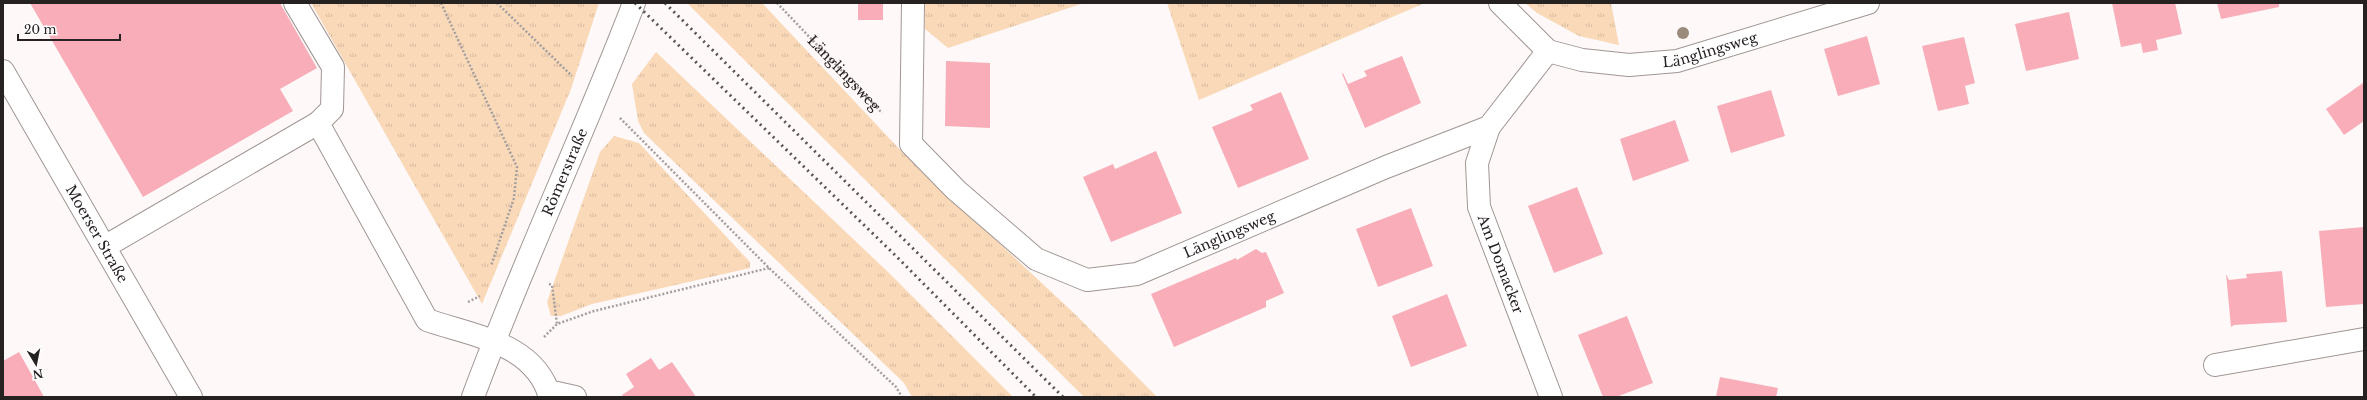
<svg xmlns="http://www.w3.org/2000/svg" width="2367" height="400" font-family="'Libre Baskerville',serif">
<defs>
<pattern id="grass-tufts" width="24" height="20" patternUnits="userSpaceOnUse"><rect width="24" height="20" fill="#fad9b9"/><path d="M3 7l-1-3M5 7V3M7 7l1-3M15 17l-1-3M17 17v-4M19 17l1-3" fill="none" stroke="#d6ba9f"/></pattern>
</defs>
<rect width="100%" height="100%" fill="#fef9f8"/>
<g fill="url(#grass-tufts)">
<path d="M311 3H599L571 89 482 304Z"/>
<path d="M687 3H762L904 154 1077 316 1157 397H1084Z"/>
<path d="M925 3H1084L948 48 925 29Z"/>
<path d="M1167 3H1425L1199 100Z"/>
<path d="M1525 3H1611L1619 45 1579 36 1537 13Z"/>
<path d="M656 52 888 272 1013 397H912L904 383 644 133 638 121 632 84Z"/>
<path d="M614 136 639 143 750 262V268L592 304 561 316H551L547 302 600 152Z"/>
</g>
<g fill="#f8adb9">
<path d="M30 3H280L317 68 280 89 293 111 143 197Z"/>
<rect x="858" y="3" width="25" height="17"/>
<path d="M2112 3H2175L2182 34 2156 40 2158 50 2143 53 2141 43 2121 47Z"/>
<path d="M2217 3H2279V7L2221 19Z"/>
<path d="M2069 12 2079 59 2026 71 2015 24Z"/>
<path d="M1867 36 1880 84 1838 96 1824 49Z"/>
<path d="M1964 37 1975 83 1965 86 1969 104 1938 111 1922 46Z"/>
<path d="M1402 56 1421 103 1365 128 1342 74 1343 73 1348 84 1367 76 1364 71Z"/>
<path d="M946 61 990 63V128L945 126Z"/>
<path d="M2363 83 2364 121 2344 135 2326 109Z"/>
<path d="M1771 90 1785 136 1731 153 1717 106Z"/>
<path d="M1281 92 1309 159 1238 188 1212 127 1253 110 1250 105Z"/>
<path d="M1675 120 1689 161 1633 181 1620 139Z"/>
<path d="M1156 151 1182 213 1111 242 1083 177 1113 164 1115 169Z"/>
<path d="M1577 187 1603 254 1554 273 1528 206Z"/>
<path d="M1411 208 1433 266 1378 287 1356 229Z"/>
<path d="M2364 227V304L2326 307 2319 231Z"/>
<path d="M1256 249 1262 253 1266 252 1284 293 1266 301V307L1174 347 1151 294 1236 258 1237 260Z"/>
<path d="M2282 271 2287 322 2234 325 2231 327 2226 274 2229 280 2247 278 2246 274Z"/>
<path d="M1447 294 1467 346 1411 367 1392 316Z"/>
<path d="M1627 316 1653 383 1616 397H1603L1578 335Z"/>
<path d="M19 352 38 386 44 397H3V361Z"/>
<path d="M651 358 659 370 672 362 696 397H623L622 395 634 387 626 374Z"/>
<path d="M1720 377 1778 388 1776 397H1716Z"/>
</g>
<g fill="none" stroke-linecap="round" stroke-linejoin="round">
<defs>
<g id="minor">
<path d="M295 3 333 67 332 109 318 123"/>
<path id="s2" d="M913 3 911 144 956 190 1036 259 1087 280 1137 274 1386 167 1489 127 1548 51"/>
<path id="s3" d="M1500 3 1548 51 1582 60 1629 65 1677 61 1868 3"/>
<path id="s4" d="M3 71 191 397"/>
<path id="s5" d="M1489 127 1477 163 1479 207 1551 397"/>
<path d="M106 246 318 123 427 320C473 336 535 343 550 397"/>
<path d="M2215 365 2364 339"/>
<path d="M548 391 575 397"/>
<path id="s6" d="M473 397C522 264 583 136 634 3"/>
</g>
</defs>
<use href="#minor" stroke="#a09694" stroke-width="24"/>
<g stroke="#a39f9e" stroke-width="2.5" stroke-dasharray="2 2" stroke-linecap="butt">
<path d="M441 3 517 167 514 198 491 266"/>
<path d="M497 3 572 76"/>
<path id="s1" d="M777 3 882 113"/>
<path d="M620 118 769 268 896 387 902 397"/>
<path d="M549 284 552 285 557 324"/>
<path d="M468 302 480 296"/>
<path d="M544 337 557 324 594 311 769 268"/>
</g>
<use href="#minor" stroke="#fff" stroke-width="22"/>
<g stroke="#585453" stroke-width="3" stroke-dasharray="2 4" stroke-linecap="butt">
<path d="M635 3 897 257 1036 397"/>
<path d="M665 3 1063 397"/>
</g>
</g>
<circle fill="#9a8a79" cx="1683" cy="33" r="6"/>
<g text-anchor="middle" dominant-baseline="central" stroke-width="3" stroke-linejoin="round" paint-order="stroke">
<g font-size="14" fill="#262221" stroke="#fff">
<text stroke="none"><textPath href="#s3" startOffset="233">Länglingsweg</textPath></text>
<text stroke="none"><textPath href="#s1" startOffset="97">Länglingsweg</textPath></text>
<text stroke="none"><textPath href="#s6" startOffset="243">Römerstraße</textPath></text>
<text stroke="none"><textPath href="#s4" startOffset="188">Moerser Straße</textPath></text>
<text stroke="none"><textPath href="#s2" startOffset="517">Länglingsweg</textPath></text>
<text stroke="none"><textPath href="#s5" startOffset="143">Am Domacker</textPath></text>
</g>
</g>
<rect width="2367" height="400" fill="none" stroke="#262221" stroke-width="8"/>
<g transform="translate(36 364) rotate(170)" stroke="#ffffff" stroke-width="3" paint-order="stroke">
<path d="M0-3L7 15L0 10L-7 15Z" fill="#262221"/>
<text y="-6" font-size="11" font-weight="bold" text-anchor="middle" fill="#262221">N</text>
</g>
<path d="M18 34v6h102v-6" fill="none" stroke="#262221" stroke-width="2"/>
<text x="24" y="34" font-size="12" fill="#262221" stroke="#ffffff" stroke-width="3" paint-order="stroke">20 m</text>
</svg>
